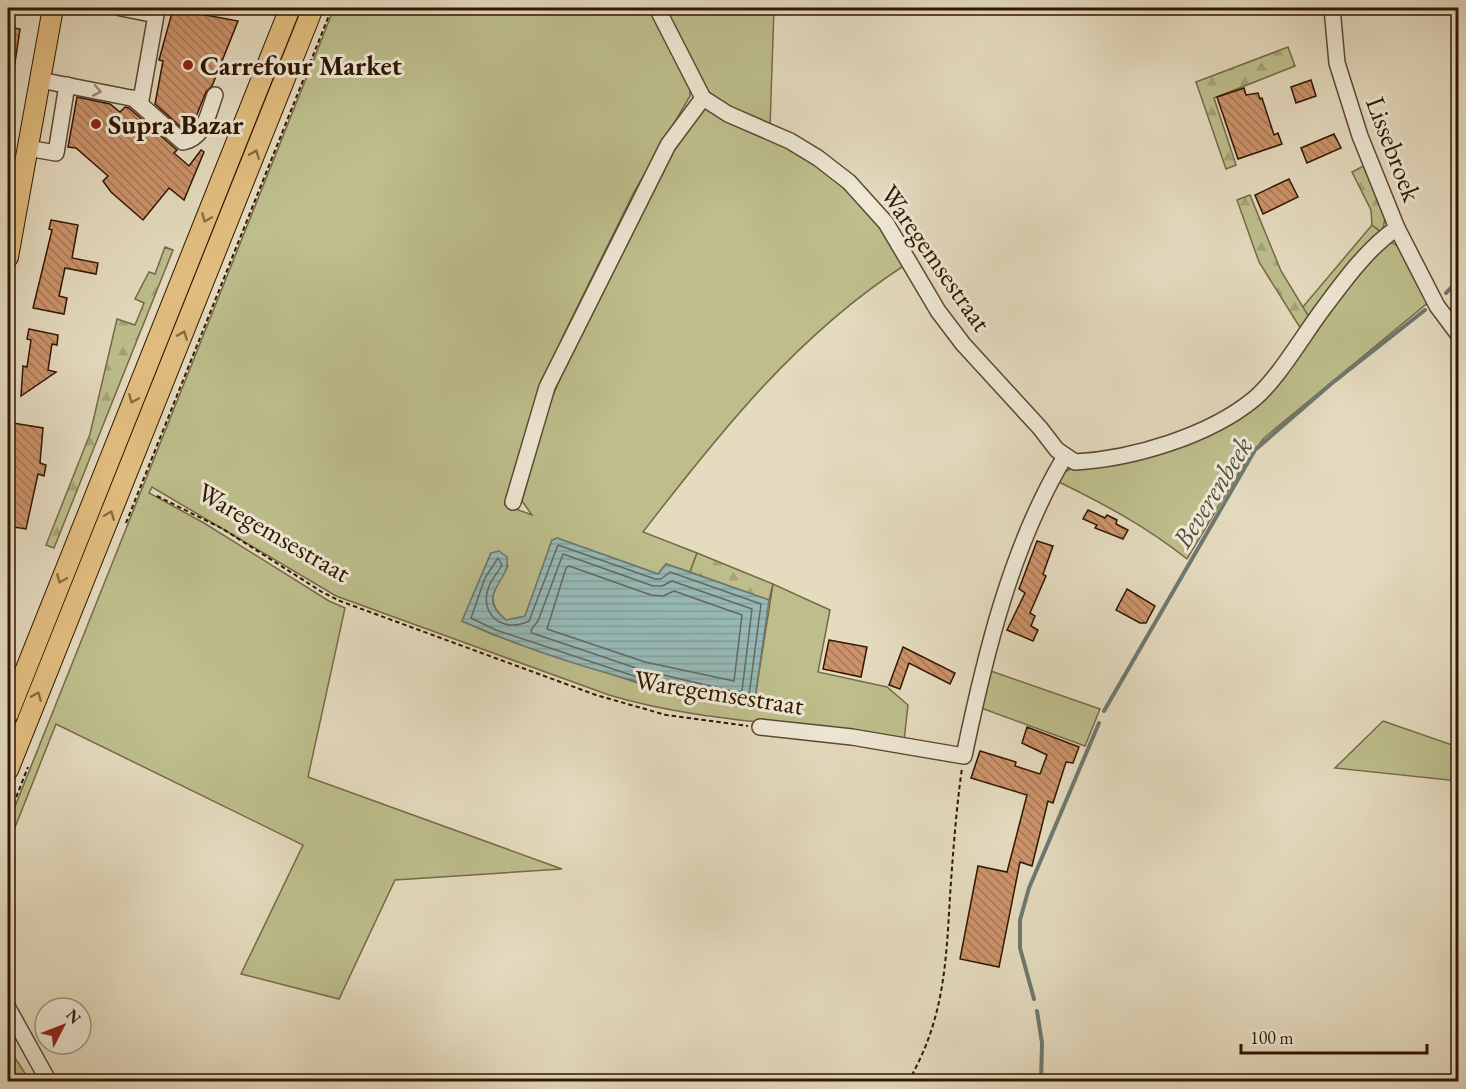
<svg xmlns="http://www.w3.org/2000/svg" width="1466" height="1089" font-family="'EB Garamond',serif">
<defs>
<pattern id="forest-firs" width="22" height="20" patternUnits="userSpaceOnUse" patternTransform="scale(1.5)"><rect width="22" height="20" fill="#bdbe8c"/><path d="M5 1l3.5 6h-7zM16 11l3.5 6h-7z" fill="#a3a377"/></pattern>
<pattern id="water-rules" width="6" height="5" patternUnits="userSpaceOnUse" patternTransform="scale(1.5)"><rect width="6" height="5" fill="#97bab8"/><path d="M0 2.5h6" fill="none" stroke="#829f9c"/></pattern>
<pattern id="building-back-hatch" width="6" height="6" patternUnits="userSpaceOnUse" patternTransform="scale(1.5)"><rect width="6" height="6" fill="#cc936b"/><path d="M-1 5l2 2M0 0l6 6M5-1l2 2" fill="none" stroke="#a67756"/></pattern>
</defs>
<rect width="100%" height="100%" fill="#e5dbbf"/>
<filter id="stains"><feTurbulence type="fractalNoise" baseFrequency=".00333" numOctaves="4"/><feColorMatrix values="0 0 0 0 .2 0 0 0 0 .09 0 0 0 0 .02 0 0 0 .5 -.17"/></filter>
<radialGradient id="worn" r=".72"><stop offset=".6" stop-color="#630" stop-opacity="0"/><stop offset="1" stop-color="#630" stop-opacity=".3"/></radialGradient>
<g fill="#bdbe8c" stroke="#766a46" stroke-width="1.5">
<path d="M346 8H654L690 88V96L634 192 564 334 541 389 505 505 532 515 522 501 549 405 583 323 669 156 705 107C764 134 833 160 873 215 885 231 894 249 905 265 798 334 720 432 643 532L697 553 690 572 666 564 658 574 557 538 552 540 525 617 506 620C482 600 496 588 508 566L491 553 462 621 494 635 638 683 737 706 755 698 773 584 830 610 818 672 887 687 908 705 904 741C877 737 850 731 822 729 750 721 679 716 609 695L336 596 152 487 149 493 204 523 329 601 345 608 308 777 562 869 395 880 339 999 241 974 303 845 56 724 8 845V824L333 11 343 15Z"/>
<path d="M663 8H774L770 127 716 101 706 90Z"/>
<path d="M1372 225 1381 232 1309 317 1302 308Z"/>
<path d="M1388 242C1410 245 1421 283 1430 301L1264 438 1241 469 1187 559C1147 527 1104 504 1057 481V477L1070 469 1143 455 1236 415 1330 303Z"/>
<path d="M988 670 1100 709 1085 746 981 708Z"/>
<path d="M1383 721 1458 747V781L1335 768Z"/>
<path d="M8 1047 30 1081H8Z"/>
</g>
<g fill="url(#forest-firs)" stroke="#766a46" stroke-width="1.5">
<path d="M1288 47 1295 66 1214 98 1236 165 1226 169 1196 82Z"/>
<path d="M1365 165C1373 184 1393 213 1381 232L1372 225 1371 210 1352 172Z"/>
<path d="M1250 195 1281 271 1309 317 1301 329 1259 262 1237 200Z"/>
<path d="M165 247 173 250 54 548 46 545 90 434 117 319 135 325 144 303 135 299 149 272 155 274Z"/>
<path d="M697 553 773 584 769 600 690 572Z"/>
</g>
<path fill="url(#water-rules)" stroke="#6e786f" stroke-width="1.5" d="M557 538 658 574 666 564 769 600 755 698 747 704 737 706C644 685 549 660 462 621L491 553 499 551 507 557C511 583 473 594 506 620L525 616 552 540Z"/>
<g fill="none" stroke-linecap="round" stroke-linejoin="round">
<g stroke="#64685c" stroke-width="1.5">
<path d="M558 545 655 579H661L670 572 761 604 749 695 737 700 640 678 496 630 471 618 485 578 498 558 502 565C498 572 492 579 489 586 478 614 503 634 529 621Z"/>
<path d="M563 554 653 586H662L672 581 752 609 742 691 736 692 642 670 532 633 531 630 538 621Z"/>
<path d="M569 566 651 595 663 596 674 591 742 615 734 681 645 662 547 629 566 568Z"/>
</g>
<g stroke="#6e786f" stroke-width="4">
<path d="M1446 293 1458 281"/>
<path d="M1104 711 1255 450 1331 384 1425 310"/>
<path d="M1034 999 1020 948V920L1029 888 1099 723"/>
<path d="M1037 1011 1042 1043 1041 1082"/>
</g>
</g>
<g fill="url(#building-back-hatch)" stroke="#301601" stroke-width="1.5">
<path d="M173 9 238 21 212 86 206 92 193 124 185 131 155 104 163 61 159 60Z"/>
<path d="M8 27 20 29 13 76H8Z"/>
<path d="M1311 80 1316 96 1296 103 1291 87Z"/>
<path d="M1244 88 1246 95 1258 93 1260 99 1262 98 1274 135 1278 133 1282 144 1238 159 1217 97Z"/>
<path d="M77 97 110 104 120 112 125 107 129 108 177 150 174 153 189 166 201 150 204 152 184 200 169 188 143 220 111 192 103 181 108 176 76 148 68 147Z"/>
<path d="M1334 134 1341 148 1307 163 1301 148Z"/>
<path d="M1289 179 1298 197 1263 214 1255 195Z"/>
<path d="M51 220 78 225 72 258 98 263 96 274 65 268 59 296 67 298 64 314 33 308 52 230 49 229Z"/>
<path d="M29 329 58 335 57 345 52 344 48 370 56 372 21 396 23 366 27 367 31 340 27 339Z"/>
<path d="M13 423 43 428 40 463 46 465 44 476 38 474 26 529 8 526V453Z"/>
<path d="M1088 510 1105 518 1107 515 1117 520 1116 524 1128 530 1123 539 1095 528 1097 525 1083 519Z"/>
<path d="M1037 541 1053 546 1043 574 1046 576 1030 613 1035 616 1031 626 1038 630 1033 641 1007 630 1025 593 1019 589Z"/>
<path d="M1127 589 1155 606 1146 623H1140L1116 610Z"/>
<path d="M829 640 867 647 861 677 823 669Z"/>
<path d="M903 647 955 673 950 684 909 663 900 689 889 685Z"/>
<path d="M1027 727 1079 747 1073 763 1066 762 1053 803 1048 801 1032 866 1020 862 999 967 960 959 978 866 1007 872 1027 795 971 778 980 751 1016 762 1015 766 1040 774 1047 755 1022 743Z"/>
</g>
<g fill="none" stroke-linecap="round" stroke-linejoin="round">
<defs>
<g id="minor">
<path d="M657 8 703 98 728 114 790 141 818 158 849 182 886 223 938 311 963 344 1040 428 1057 450 1075 462C1132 459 1209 436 1254 399 1279 378 1305 332 1326 305 1346 278 1369 247 1397 228"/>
<path d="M1332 8 1337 63 1360 136 1397 228 1437 306 1458 334"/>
<path d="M40 80 141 100 156 15 121 8"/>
<path d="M133 98 183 142C205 138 208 113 215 95"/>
<path d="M27 148 56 153 67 85"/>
<path d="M513 502 547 387 668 145 703 98"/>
<path d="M760 727 852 737 964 756C985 655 1011 547 1064 458"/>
<path d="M8 1008 49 1082"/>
</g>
<g id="major">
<path d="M8 257 53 8"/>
<path d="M8 714 290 8"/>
<path d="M8 770 313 8"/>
</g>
</defs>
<use href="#minor" stroke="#5d4730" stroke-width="18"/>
<use href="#major" stroke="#301601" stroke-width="22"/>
<g stroke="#301601" stroke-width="2" stroke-dasharray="4.5 3" stroke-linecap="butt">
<path d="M157 496 223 529 322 592 340 601 596 695 666 715 748 726"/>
<path d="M126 523 332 8"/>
<path d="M8 667 12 659"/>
<path d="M8 818 28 767"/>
<path d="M908 1082C944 1020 946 965 950 896 953 853 956 811 962 768"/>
</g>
<use href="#minor" stroke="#eee8d5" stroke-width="15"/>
<use href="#major" stroke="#e2be80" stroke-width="20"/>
</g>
<defs><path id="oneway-chevron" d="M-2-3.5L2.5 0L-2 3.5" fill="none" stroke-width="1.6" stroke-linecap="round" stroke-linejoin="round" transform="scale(1.5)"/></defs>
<use stroke="#988a76" href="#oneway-chevron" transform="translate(97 91) rotate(11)"/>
<g stroke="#896a40">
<use href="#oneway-chevron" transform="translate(255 154) rotate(-68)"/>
<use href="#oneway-chevron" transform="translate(206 218) rotate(112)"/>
<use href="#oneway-chevron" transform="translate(183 335) rotate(-68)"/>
<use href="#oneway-chevron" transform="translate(133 399) rotate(112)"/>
<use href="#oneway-chevron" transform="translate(110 515) rotate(-68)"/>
<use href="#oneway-chevron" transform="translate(61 579) rotate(113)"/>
<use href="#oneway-chevron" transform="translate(37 696) rotate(-68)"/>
</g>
<g fill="#8f2418" stroke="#eee8d5" stroke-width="2">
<circle cx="188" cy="65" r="6"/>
<circle cx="96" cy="124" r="6"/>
</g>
<g text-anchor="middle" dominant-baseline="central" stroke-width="6" stroke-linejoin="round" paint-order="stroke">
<g font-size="27" font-weight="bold" fill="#301601" stroke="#eee8d5" text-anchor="start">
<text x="200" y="65">Carrefour Market</text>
<text x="108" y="124">Supra Bazar</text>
</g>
<g font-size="27" fill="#301601" stroke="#eee8d5">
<text transform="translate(1394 149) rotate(69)">Lissebroek</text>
<text transform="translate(936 258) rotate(55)">Waregemsestraat</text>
<text transform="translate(274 532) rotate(30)">Waregemsestraat</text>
<text transform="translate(719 692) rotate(9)">Waregemsestraat</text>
</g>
<g font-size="28" font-style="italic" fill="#544f41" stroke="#eee8d5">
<text transform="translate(1212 492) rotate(-58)">Beverenbeek</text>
</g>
</g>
<rect width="1466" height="1089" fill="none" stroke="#e5dbbf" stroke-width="30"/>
<rect x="9" y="9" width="1448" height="1071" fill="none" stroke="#301601" stroke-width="3"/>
<rect x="15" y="15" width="1436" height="1059" fill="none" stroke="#301601" stroke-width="1.5"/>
<g transform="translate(63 1026) rotate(48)"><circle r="28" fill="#eee8d5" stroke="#a29480" stroke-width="1.5"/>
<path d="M0-4.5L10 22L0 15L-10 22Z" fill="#8f2418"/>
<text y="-9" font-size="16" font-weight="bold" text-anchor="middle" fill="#301601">N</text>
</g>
<path d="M1241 1044v9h186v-9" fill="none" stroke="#301601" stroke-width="3"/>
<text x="1250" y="1044" font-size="18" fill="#301601" stroke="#eee8d5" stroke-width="4.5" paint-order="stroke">100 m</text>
<rect width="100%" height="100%" filter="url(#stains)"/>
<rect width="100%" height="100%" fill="url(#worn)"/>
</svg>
